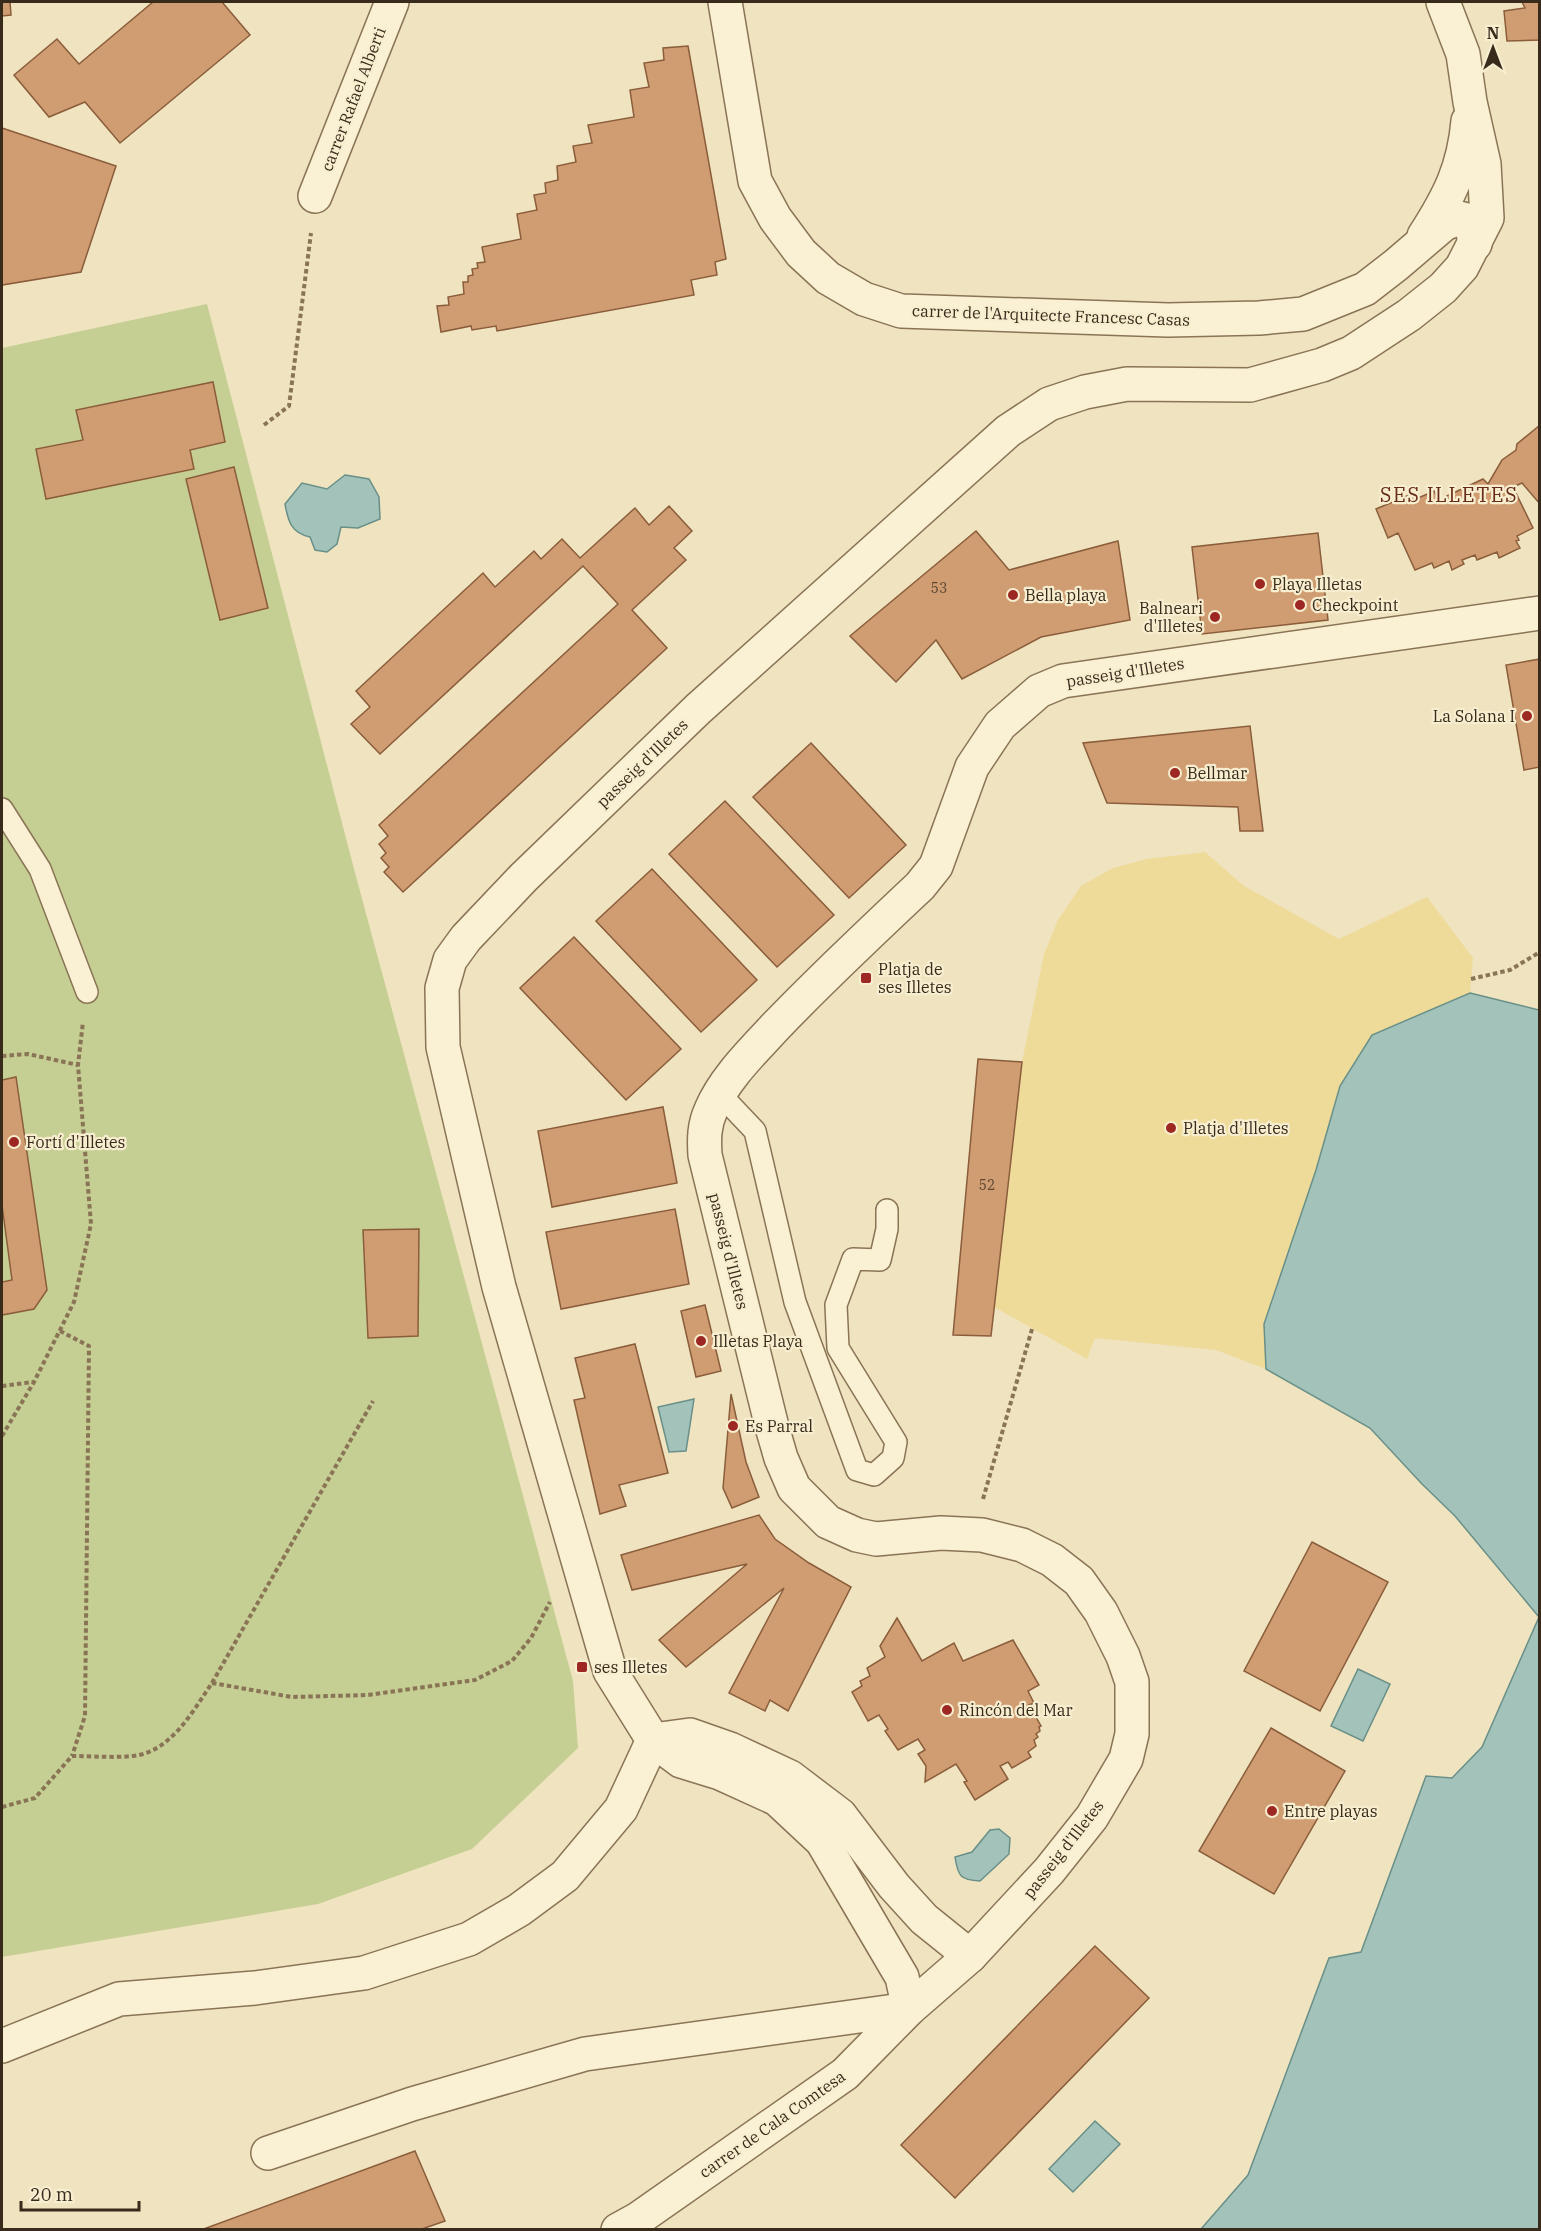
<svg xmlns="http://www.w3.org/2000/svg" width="1541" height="2231" font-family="'IBM Plex Serif',serif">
<rect width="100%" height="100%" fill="#f0e3bf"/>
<path fill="#c5ce93" d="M207 304 354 869 573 1681 578 1748 472 1849 318 1904 2 1957V348Z"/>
<path fill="#eedb9a" d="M1205 852 1244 886 1339 939 1427 897 1473 958 1470 993 1372 1035 1340 1086 1316 1170 1264 1324 1266 1369 1216 1350 1095 1338 1087 1359 994 1307 1022 1062 1044 954 1058 920 1081 886 1113 868 1147 859Z"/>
<g fill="#a2c2ba" stroke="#699088" stroke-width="1.5">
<path d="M345 475 369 479 379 497 380 519 358 528 341 527 337 544 327 552 315 550 310 537C291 533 288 521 285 504L302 483 327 489Z"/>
<path d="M1470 993 1539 1010V2229H1201L1248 2175 1329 1958 1361 1952 1426 1776 1452 1778 1482 1747 1539 1617 1455 1516 1422 1484 1370 1428 1266 1369 1264 1324 1316 1170 1340 1086 1372 1035Z"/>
<path d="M694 1399 686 1451 669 1452 658 1407Z"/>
<path d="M1358 1669 1390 1684 1363 1741 1331 1726Z"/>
<path d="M999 1829 1010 1838 1009 1854 980 1881C960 1880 958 1876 955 1857L972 1852 990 1830Z"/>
<path d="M1095 2121 1120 2144 1073 2192 1049 2169Z"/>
</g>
<g fill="#d09d73" stroke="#8a5d3b" stroke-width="1.5">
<path d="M2 2H10L11 15 2 16Z"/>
<path d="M153 2H222L250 35 120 143 85 102 49 117 14 75 57 39 79 64Z"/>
<path d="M1522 2H1540V40L1507 41 1504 11 1525 8Z"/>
<path d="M688 46 726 259 715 262 717 275 691 280 694 295 497 331 496 326 472 330 471 326 441 332 437 306 449 305 448 297 464 294 463 282H468V276L473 275 472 269 478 268 477 263 485 262 482 247 521 239 517 214 537 210 534 195 546 193 545 183 558 180 557 166 576 162 573 146 592 143 588 125 634 117 630 90 649 87 644 63 664 60 663 48Z"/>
<path d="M2 128 116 166 81 272 2 285Z"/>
<path d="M213 382 225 442 190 450 194 469 46 499 36 449 83 440 76 410Z"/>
<path d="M1540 425V504L1522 483 1513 487 1533 528 1517 536 1519 540 1516 541 1520 548 1499 558 1497 552 1477 560 1475 555 1462 560 1464 564 1452 570 1449 561 1434 568 1432 563 1415 570 1398 533 1388 538 1376 509 1414 493 1416 499 1434 491 1439 502 1448 499 1447 496 1483 479 1488 484 1502 460 1516 450 1517 444Z"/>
<path d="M234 467 268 608 220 620 186 479Z"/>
<path d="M669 506 692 531 674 548 686 560 632 610 667 648 403 892 384 872 389 867 381 858 386 853 379 844 388 836 379 825 618 604 583 566 380 754 351 724 370 707 356 691 483 573 495 587 534 551 541 559 562 539 580 558 635 508 649 525Z"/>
<path d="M976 531 1009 570 1118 541 1130 620 1041 637 962 679 936 640 896 682 850 636Z"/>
<path d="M1318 533 1328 620 1202 634 1192 547Z"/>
<path d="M1540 659V767L1524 770 1506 665Z"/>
<path d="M1250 726 1263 831H1240L1238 807 1107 803 1083 743Z"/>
<path d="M811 743 906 845 849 898 753 797Z"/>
<path d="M725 801 834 915 777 967 669 854Z"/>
<path d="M652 869 757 980 701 1032 596 921Z"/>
<path d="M574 937 681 1049 626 1100 520 988Z"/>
<path d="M978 1059 1022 1062 991 1336 953 1335Z"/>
<path d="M16 1077 47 1290 34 1309 2 1315V1282L12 1280 2 1205V1080Z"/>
<path d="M663 1107 677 1183 552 1207 538 1131Z"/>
<path d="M675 1209 689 1284 561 1309 546 1232Z"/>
<path d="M419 1229 418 1336 368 1338 363 1230Z"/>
<path d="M705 1305 721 1371 696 1377 681 1311Z"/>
<path d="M635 1344 668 1473 619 1485 626 1506 600 1514 574 1400 585 1398 575 1358Z"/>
<path d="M731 1394 746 1462 759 1497 732 1508 723 1488Z"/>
<path d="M759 1515 775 1539 809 1563 851 1587 788 1711 770 1700 765 1711 729 1693 784 1588 686 1667 659 1640 747 1564 632 1590 621 1555Z"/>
<path d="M1312 1542 1388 1582 1320 1711 1244 1671Z"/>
<path d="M897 1618 922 1661 954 1643 963 1661 1013 1640 1039 1685 1028 1691 1034 1703 1029 1705 1041 1726 1039 1727 1040 1731 1036 1734 1038 1737 1034 1740 1036 1746 1028 1752 1031 1757 1012 1768 1008 1762 1000 1766 1008 1779 975 1800 964 1782 967 1781 956 1764 925 1782 926 1766 918 1754 925 1750 918 1739 898 1750 885 1731 888 1729 879 1715 868 1721 852 1692 862 1686 860 1681 870 1676 867 1668 885 1657 880 1646Z"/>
<path d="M1271 1728 1345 1771 1274 1894 1199 1851Z"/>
<path d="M1095 1946 1149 1998 955 2198 901 2145Z"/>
<path d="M415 2151 445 2221 419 2230H201Z"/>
</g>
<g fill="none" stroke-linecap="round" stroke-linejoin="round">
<defs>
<g id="lane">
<path d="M2 809 40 869 87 992"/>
<path d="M719 1093 755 1131 795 1302 857 1470 874 1475 893 1458 896 1442 838 1348 836 1305 853 1259 880 1260 887 1229V1210"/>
</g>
<g id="street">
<path d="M725 2 755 181 775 218 801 253 828 278 864 299 901 311 1168 320 1259 318 1303 314 1365 289 1396 265 1444 224 1459 218 1471 221 1475 244"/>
<path d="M315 196 392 2"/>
<path d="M1424 236C1449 197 1464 168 1468 121"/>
<path d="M653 1740 690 1735 730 1749 790 1777 840 1815 894 1886 924 1919 970 1956"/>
<path d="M2 2046 119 1999 255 1988 364 1973 469 1939 519 1910 565 1876 621 1809 653 1740"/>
<path d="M268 2153 412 2104 585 2054 909 2009 902 1977 822 1841 777 1799 720 1773 681 1761 653 1740 610 1671 499 1287 443 1047 442 988 450 960 466 938 524 877 698 709 1008 431 1049 404 1085 392 1127 384 1250 385 1322 365 1351 353 1409 315 1443 288 1462 267 1487 218 1484 164 1470 102 1463 54 1443 2"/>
<path d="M618 2230 638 2219 845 2074 909 2009 970 1956 1049 1871 1092 1817 1126 1759 1132 1734V1682L1123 1656 1101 1612 1079 1581 1052 1560 1022 1545 982 1535 941 1533 876 1539 857 1535 828 1522 794 1488 781 1458 772 1427 705 1155C704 1139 704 1125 711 1110 724 1079 752 1052 775 1027 822 978 871 932 920 886L936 866 972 767 1000 725 1039 691 1063 681 1540 613"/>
</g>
</defs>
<use href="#lane" stroke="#8a7456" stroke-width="24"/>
<use href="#street" stroke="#8a7456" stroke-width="36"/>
<g stroke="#8a7456" stroke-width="4" stroke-dasharray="4.5 3" stroke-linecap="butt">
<path d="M264 425 289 406 311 233"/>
<path d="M1471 979 1510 970 1540 952"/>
<path d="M2 1056 28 1054 78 1065"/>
<path d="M60 1331 89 1346 85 1716 72 1756"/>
<path d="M2 1386 33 1382"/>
<path d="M2 1436 34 1382 74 1302 91 1224 78 1065 83 1022"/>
<path d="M983 1499 1032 1329"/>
<path d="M212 1683 292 1697 368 1695 475 1680 512 1661 531 1638 550 1602"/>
<path d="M2 1807 35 1798 72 1756C92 1756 113 1758 133 1756 171 1752 193 1711 212 1683L373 1401"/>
</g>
<use href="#lane" stroke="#faf0d3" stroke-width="21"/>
<use href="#street" stroke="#faf0d3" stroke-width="33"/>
</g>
<g fill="#9c2723" stroke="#f7edcf" stroke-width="2">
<circle cx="1260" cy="584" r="6"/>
<circle cx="1013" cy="595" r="6"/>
<circle cx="1300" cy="605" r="6"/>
<circle cx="1215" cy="617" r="6"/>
<circle cx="1527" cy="716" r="6"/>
<circle cx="1175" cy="773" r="6"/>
<rect x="860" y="972" width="12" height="12" rx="3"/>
<circle cx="1171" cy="1128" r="6"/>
<circle cx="14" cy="1142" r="6"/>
<circle cx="701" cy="1341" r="6"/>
<circle cx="733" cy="1426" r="6"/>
<rect x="576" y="1661" width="12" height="12" rx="3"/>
<circle cx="947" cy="1710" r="6"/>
<circle cx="1272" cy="1811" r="6"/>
</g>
<g text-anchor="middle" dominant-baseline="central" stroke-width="4.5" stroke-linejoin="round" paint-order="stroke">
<g font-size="14" fill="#5e4832">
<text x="939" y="588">53</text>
<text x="987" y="1185">52</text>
</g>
<g font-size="16" fill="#382b1c" stroke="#f7edcf">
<text transform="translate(353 99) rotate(-69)">carrer Rafael Alberti</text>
<text transform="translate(1051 315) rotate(2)">carrer de l'Arquitecte Francesc Casas</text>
<text transform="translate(1125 672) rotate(-9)">passeig d'Illetes</text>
<text transform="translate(642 763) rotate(-44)">passeig d'Illetes</text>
<text transform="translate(729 1251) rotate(76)">passeig d'Illetes</text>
<text transform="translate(1063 1849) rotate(-52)">passeig d'Illetes</text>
<text transform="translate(772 2124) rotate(-35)">carrer de Cala Comtesa</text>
</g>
<g font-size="16" fill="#382b1c" stroke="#f7edcf" text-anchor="start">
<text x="1272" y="584">Playa Illetas</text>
<text x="1025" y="595">Bella playa</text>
<text x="1312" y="605">Checkpoint</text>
<text x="1203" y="608" text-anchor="end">Balneari<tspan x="1203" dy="18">d'Illetes</tspan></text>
<text x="1515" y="716" text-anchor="end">La Solana I</text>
<text x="1187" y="773">Bellmar</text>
<text x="878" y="969">Platja de<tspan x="878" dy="18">ses Illetes</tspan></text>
<text x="1183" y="1128">Platja d'Illetes</text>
<text x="26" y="1142">Fortí d'Illetes</text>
<text x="713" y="1341">Illetas Playa</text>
<text x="745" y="1426">Es Parral</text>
<text x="594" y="1667">ses Illetes</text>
<text x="959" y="1710">Rincón del Mar</text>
<text x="1284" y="1811">Entre playas</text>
</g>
<g font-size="20" letter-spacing="1.5" fill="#672c19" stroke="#f7edcf">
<text x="1449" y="494">SES ILLETES</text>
</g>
</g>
<rect width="1541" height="2231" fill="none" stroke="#382b1c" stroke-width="6"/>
<g transform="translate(1493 48)" stroke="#f7edcf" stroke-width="4.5" paint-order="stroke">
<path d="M0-4.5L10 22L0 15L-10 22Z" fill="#382b1c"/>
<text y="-9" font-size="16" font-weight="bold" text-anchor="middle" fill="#382b1c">N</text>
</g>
<path d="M21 2201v9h118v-9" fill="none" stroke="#382b1c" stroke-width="3"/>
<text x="30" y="2201" font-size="18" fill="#382b1c" stroke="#f7edcf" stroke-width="4.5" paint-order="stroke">20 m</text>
</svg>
